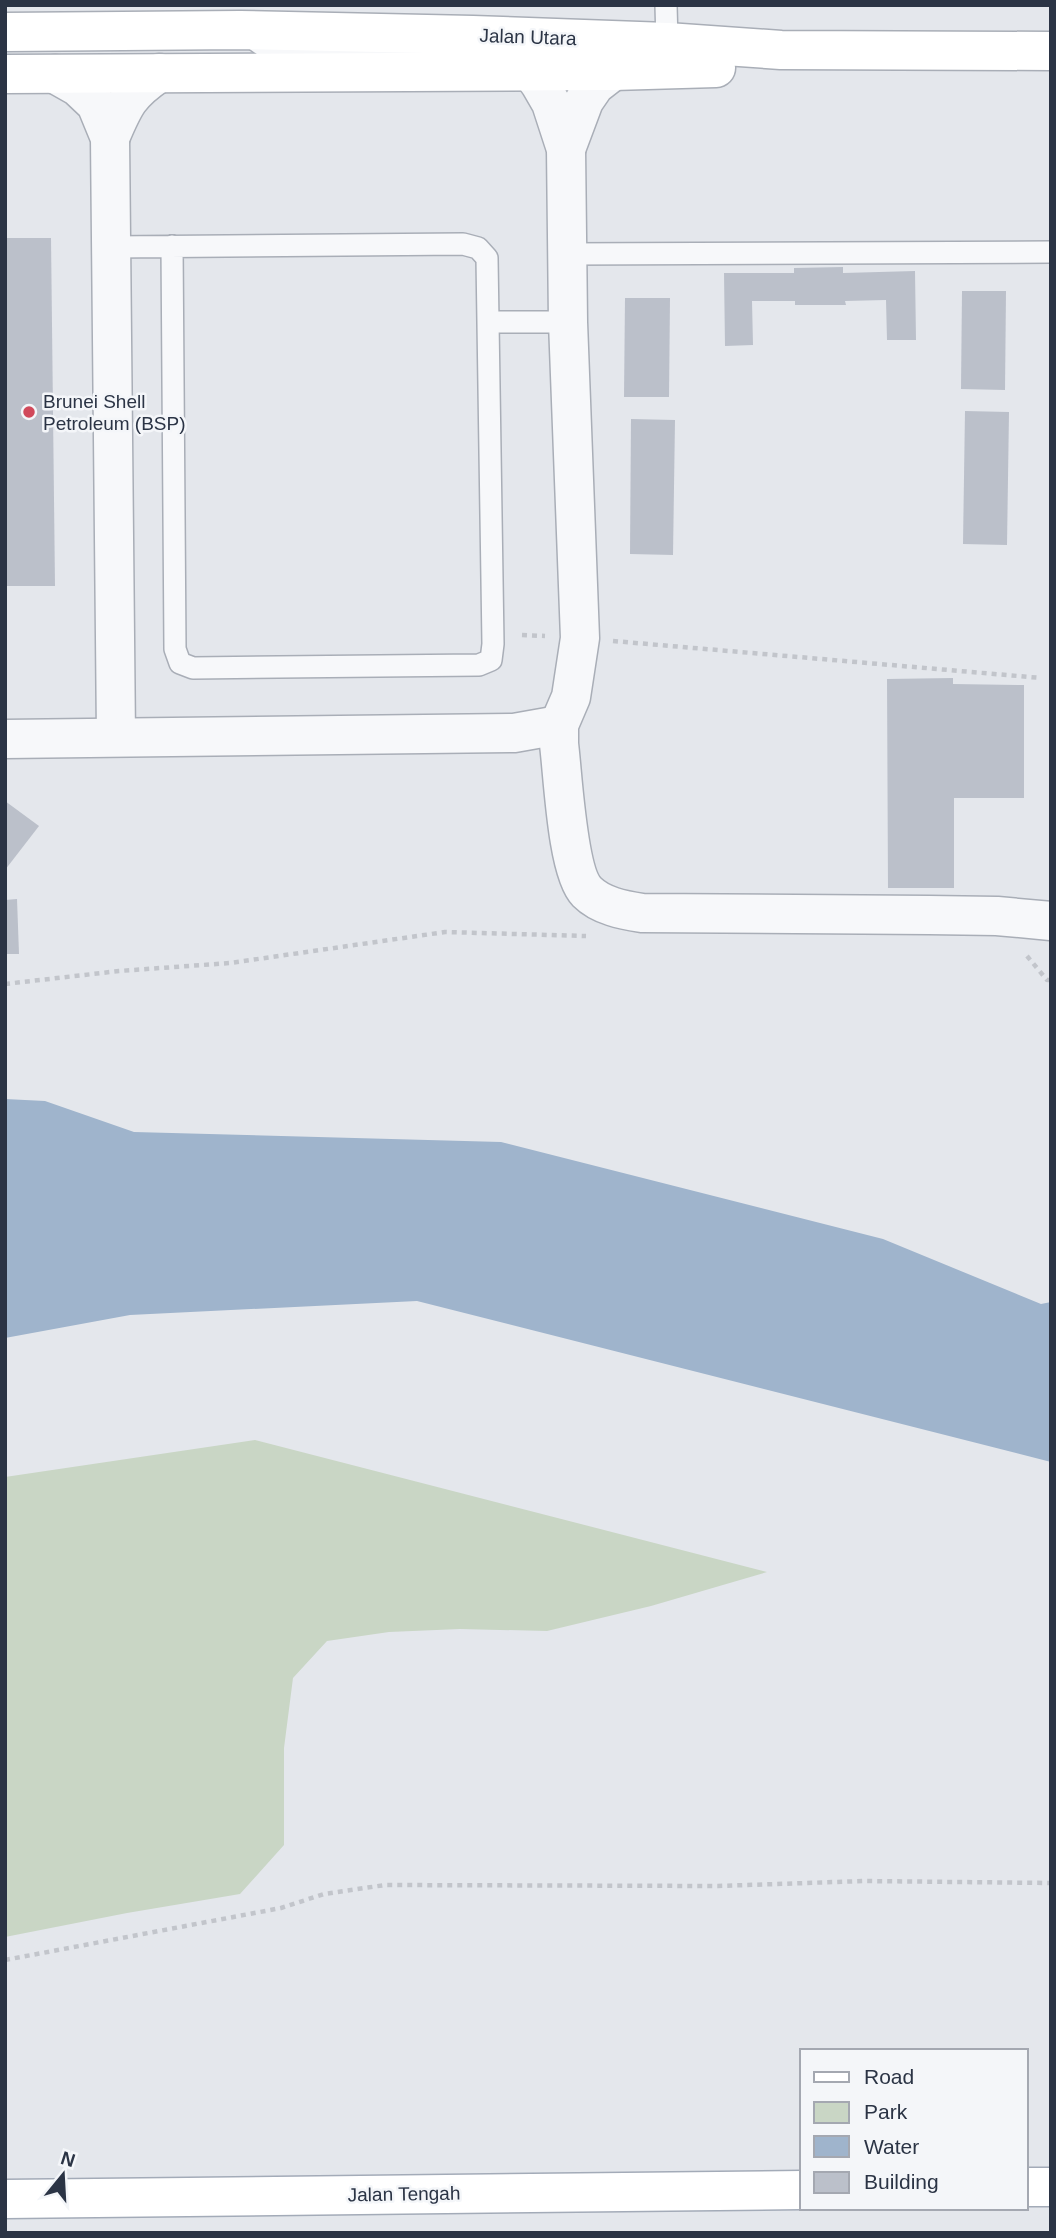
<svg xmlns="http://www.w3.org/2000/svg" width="1056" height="2238" font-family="Helvetica,sans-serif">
<rect width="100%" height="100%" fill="#e4e7ec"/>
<path fill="#c9d6c5" d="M255 1440 767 1572 651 1606 547 1631 460 1629 389 1632 327 1641 293 1678 284 1748V1845L240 1894 127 1913 5 1937V1477Z"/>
<path fill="#9fb4cc" d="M5 1099 45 1101 134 1132 501 1142 883 1239 1041 1304 1051 1302V1462L417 1301 130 1315 5 1338Z"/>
<g fill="#bbc0ca">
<path d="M5 238H51L55 586H5Z"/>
<path d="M843 267V273L915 271 916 340H887L886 300 845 301 846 305H795V301H752L753 345 725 346 724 273H794V268Z"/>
<path d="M962 291H1006L1005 390 961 389Z"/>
<path d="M625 298H670L669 397H624Z"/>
<path d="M965 411 1009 412 1007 545 963 544Z"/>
<path d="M631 419 675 420 673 555 630 554Z"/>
<path d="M953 678V684L1024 685V798H954V888H888L887 679Z"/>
<path d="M5 801 39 826 5 870Z"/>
<path d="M17 899 19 954H5V900Z"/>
</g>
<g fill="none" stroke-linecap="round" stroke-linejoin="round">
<defs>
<g id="lane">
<path d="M666 5 667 42"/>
<path d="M112 247 463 244 478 248 487 258 493 644 491 660 479 665 193 668 180 663 175 649 172 246"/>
<path d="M567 254 1051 252"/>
<path d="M489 322H568"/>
</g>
<g id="street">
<path d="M257 31 277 45 299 52 449 53"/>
<path d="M509 53 518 56 523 60 540 84 551 103 566 149 568 322 580 638 571 697 559 725V744C563 775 567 872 587 892 601 906 623 910 642 913L929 915 997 916 1051 921"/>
<path d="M55 74 78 87 96 104 110 138 116 737"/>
<path d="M110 138C124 105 128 94 159 73"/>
<path d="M566 149 584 101 595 85 613 71"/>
<path d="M5 739 514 733 559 725"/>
</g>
<g id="secondary">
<path d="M5 32 240 30 473 35 667 42 781 50 1051 51"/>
<path d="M5 74 613 71 716 68"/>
</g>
<g id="primary">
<path d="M1026 2187H1051"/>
<path d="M5 2199 802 2190"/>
</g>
</defs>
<use href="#lane" stroke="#a9aeb7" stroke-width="24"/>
<use href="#street" stroke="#a9aeb7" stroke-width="41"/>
<use href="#secondary" stroke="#a9aeb7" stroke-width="41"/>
<use href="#primary" stroke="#a3abb8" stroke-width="41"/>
<g stroke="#c2c5cb" stroke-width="4.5" stroke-dasharray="5 5" stroke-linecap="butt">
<path d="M522 635 545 636"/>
<path d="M613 641 1041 678"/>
<path d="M1027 956 1047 980H1051"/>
<path d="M5 984 119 971 230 963 445 932 586 936"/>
<path d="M5 1960 281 1908 324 1894 385 1885 718 1886 865 1881 1051 1883"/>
</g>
<use href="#lane" stroke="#f7f8fa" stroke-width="21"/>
<use href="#street" stroke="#f7f8fa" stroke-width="38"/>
<use href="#secondary" stroke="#fff" stroke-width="38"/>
<use href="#primary" stroke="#fff" stroke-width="38"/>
</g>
<circle fill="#d1495b" stroke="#f4f6f9" stroke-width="2.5" cx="29" cy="412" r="7"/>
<g text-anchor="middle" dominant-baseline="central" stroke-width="5" stroke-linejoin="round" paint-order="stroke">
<g font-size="19" fill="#2b3445" stroke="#f4f6f9">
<text transform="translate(528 37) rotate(2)">Jalan Utara</text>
<text transform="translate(404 2194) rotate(-1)">Jalan Tengah</text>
</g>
<g font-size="19" fill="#2b3445" stroke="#f4f6f9" text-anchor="start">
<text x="43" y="401">Brunei Shell<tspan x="43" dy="22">Petroleum (BSP)</tspan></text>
</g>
</g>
<rect width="1056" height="2238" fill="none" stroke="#2b3445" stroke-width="14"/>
<rect x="800" y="2049" width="228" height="161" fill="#f4f6f9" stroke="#a4a8b1" stroke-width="2"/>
<rect x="814" y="2072" width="35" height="10" fill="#ffffff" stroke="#a4a8b1" stroke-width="2"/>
<text x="864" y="2084" font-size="21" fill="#2b3445">Road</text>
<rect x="814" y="2102" width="35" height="21" fill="#c9d6c5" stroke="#a4a8b1" stroke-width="2"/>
<text x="864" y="2119" font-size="21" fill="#2b3445">Park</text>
<rect x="814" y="2136" width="35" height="21" fill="#9fb4cc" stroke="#a4a8b1" stroke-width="2"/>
<text x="864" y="2154" font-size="21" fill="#2b3445">Water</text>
<rect x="814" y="2172" width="35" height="21" fill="#bbc0ca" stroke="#a4a8b1" stroke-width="2"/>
<text x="864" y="2189" font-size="21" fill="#2b3445">Building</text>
<g transform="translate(63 2175) rotate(18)" stroke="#f4f6f9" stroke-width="5" paint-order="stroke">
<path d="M0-5L12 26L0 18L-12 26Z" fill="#2b3445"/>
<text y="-10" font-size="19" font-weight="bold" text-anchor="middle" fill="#2b3445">N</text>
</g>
</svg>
